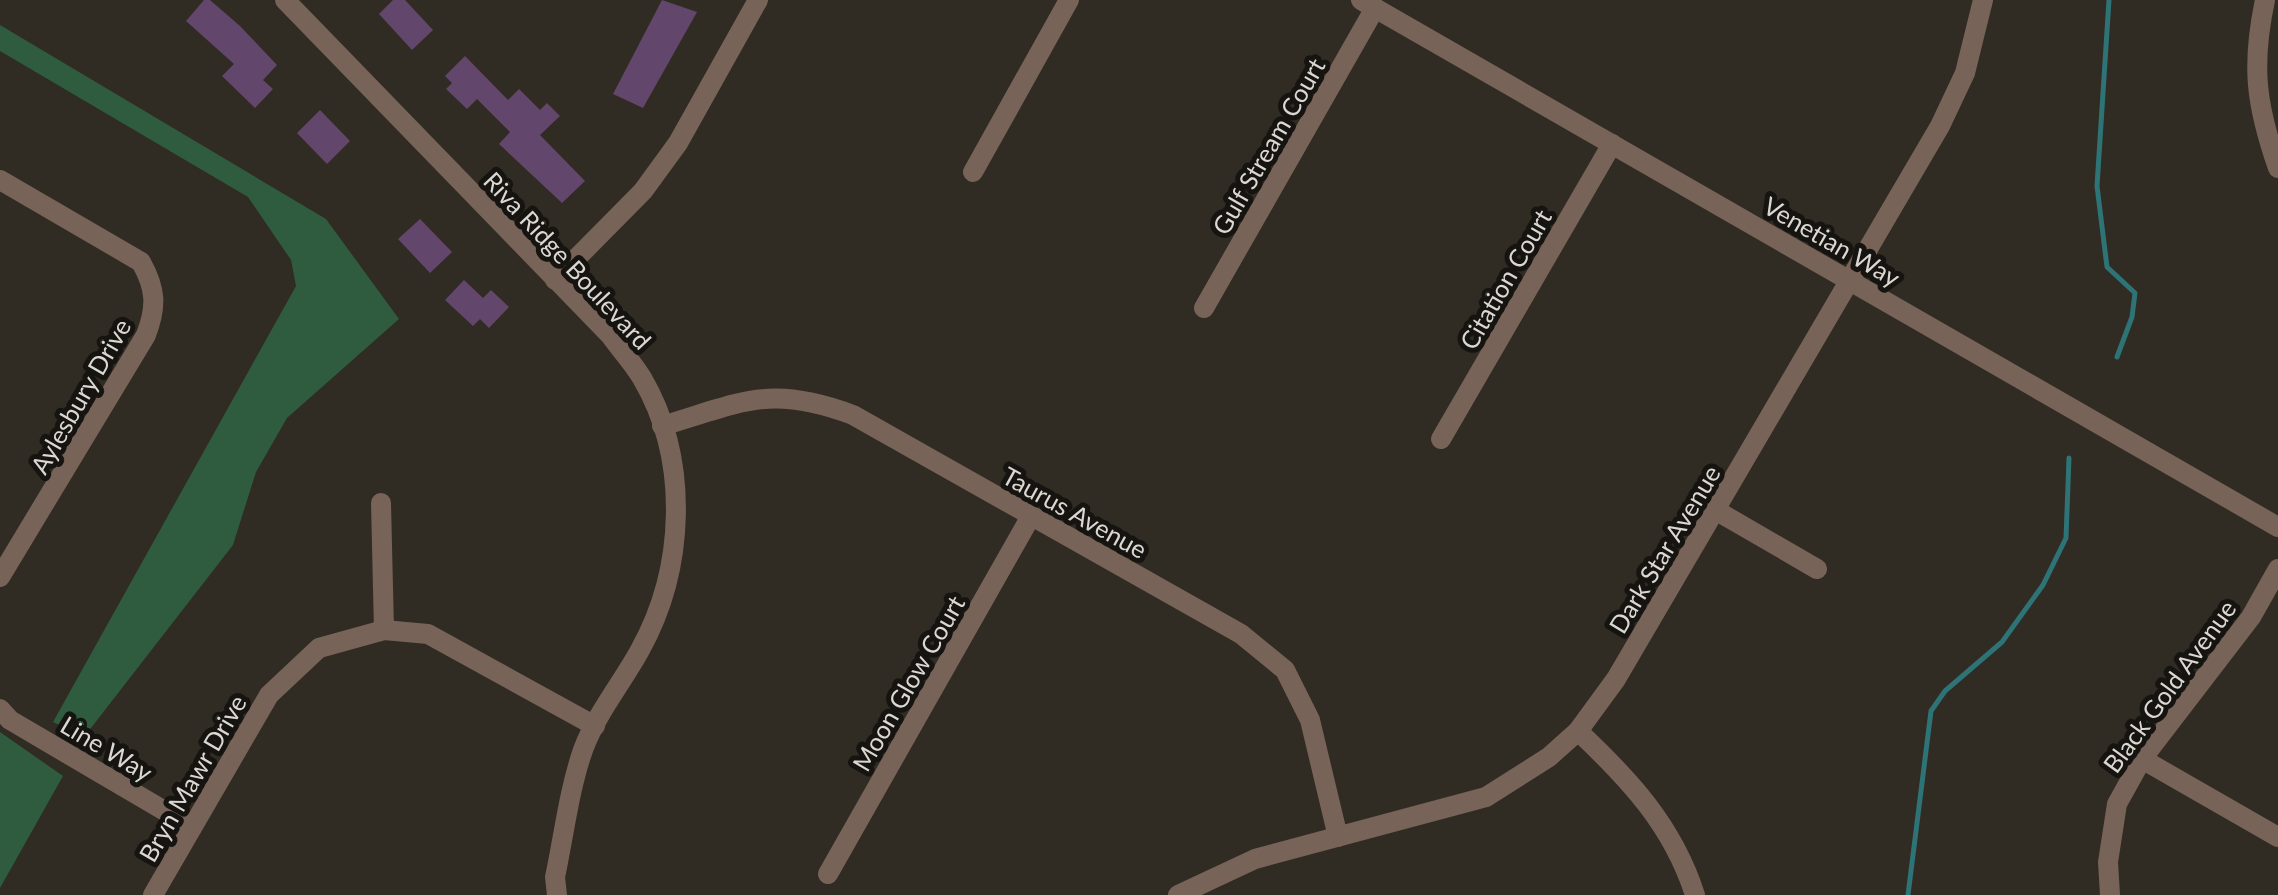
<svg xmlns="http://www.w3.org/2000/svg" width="2278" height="895" font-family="Lato,sans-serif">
<rect width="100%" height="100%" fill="#302b23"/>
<g fill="#2f5b3f">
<path d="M0 25 326 219 399 319 287 418 256 472 233 545 84 737 53 722 296 286 291 260 248 197 0 51Z"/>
<path d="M0 732 63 776 0 888Z"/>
</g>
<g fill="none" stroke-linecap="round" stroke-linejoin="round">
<g stroke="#2e7375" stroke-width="5">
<path d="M2109 0 2097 186 2107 267 2135 293 2132 317 2117 357"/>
<path d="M1908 895 1931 711 1945 691 2002 642 2043 585 2066 538 2069 458"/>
</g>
</g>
<g fill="#63466b">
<path d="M204 0H210L240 26 277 65 263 80 273 89 255 108 222 76 234 64 186 21Z"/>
<path d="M393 0H405L433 30 412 50 379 14Z"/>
<path d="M662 0 697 12 643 108 613 94Z"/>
<path d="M465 56 508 100 519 89 540 110 547 103 560 116 540 135 585 181 562 203 499 144 510 132 477 99 467 109 446 89 452 83 445 76Z"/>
<path d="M320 110 350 141 327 164 297 133Z"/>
<path d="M420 219 452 252 430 273 398 239Z"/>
<path d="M464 280 483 298 491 290 509 307 489 328 480 319 473 326 445 300Z"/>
</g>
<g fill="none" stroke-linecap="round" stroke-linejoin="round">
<g stroke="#776358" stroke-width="20">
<path d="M285 0 610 335C620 349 633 363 642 378 690 460 685 569 640 650 622 683 596 714 583 750 569 790 564 835 555 877L557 895"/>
<path d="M1361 0 2278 527"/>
<path d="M2265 0C2251 66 2256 105 2278 168"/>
<path d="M973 172 1069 0"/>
<path d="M0 180 141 262C156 289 157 306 146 335L0 577"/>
<path d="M555 280 643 191 678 143 758 0"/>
<path d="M1204 308 1375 8"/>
<path d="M662 426C743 402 770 384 853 415L1241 634 1285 670 1310 720 1338 837"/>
<path d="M1441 439 1612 144"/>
<path d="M381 503 384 630"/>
<path d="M1717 511 1817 569"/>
<path d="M0 709 10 720 192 827"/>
<path d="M1578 731C1630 780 1673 826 1695 895"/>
<path d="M2142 759 2278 837"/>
<path d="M828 874 1031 516"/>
<path d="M153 895 269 695 319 648 384 630 428 634 595 726"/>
<path d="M1178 895 1255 859 1486 797 1549 757 1578 731 1616 679 1940 126 1965 73 1983 0"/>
<path d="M2110 895 2108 862 2117 804 2142 759 2251 617 2278 569"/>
</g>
</g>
<g text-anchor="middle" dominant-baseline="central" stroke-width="10" stroke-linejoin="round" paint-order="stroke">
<g font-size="25" fill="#dbd7d2" stroke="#161410">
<text transform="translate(1268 146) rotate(-60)">Gulf Stream Court</text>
<text transform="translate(1832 241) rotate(30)">Venetian Way</text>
<text transform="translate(568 260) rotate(47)">Riva Ridge Boulevard</text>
<text transform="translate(1505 279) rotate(-60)">Citation Court</text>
<text transform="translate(80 396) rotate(-60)">Aylesbury Drive</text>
<text transform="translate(1075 512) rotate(29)">Taurus Avenue</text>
<text transform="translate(1664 549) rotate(-59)">Dark Star Avenue</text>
<text transform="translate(908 683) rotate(-60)">Moon Glow Court</text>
<text transform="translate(2169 686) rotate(-54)">Black Gold Avenue</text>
<text transform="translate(107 748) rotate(31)">Line Way</text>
<text transform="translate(192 778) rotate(-60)">Bryn Mawr Drive</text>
</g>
</g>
</svg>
